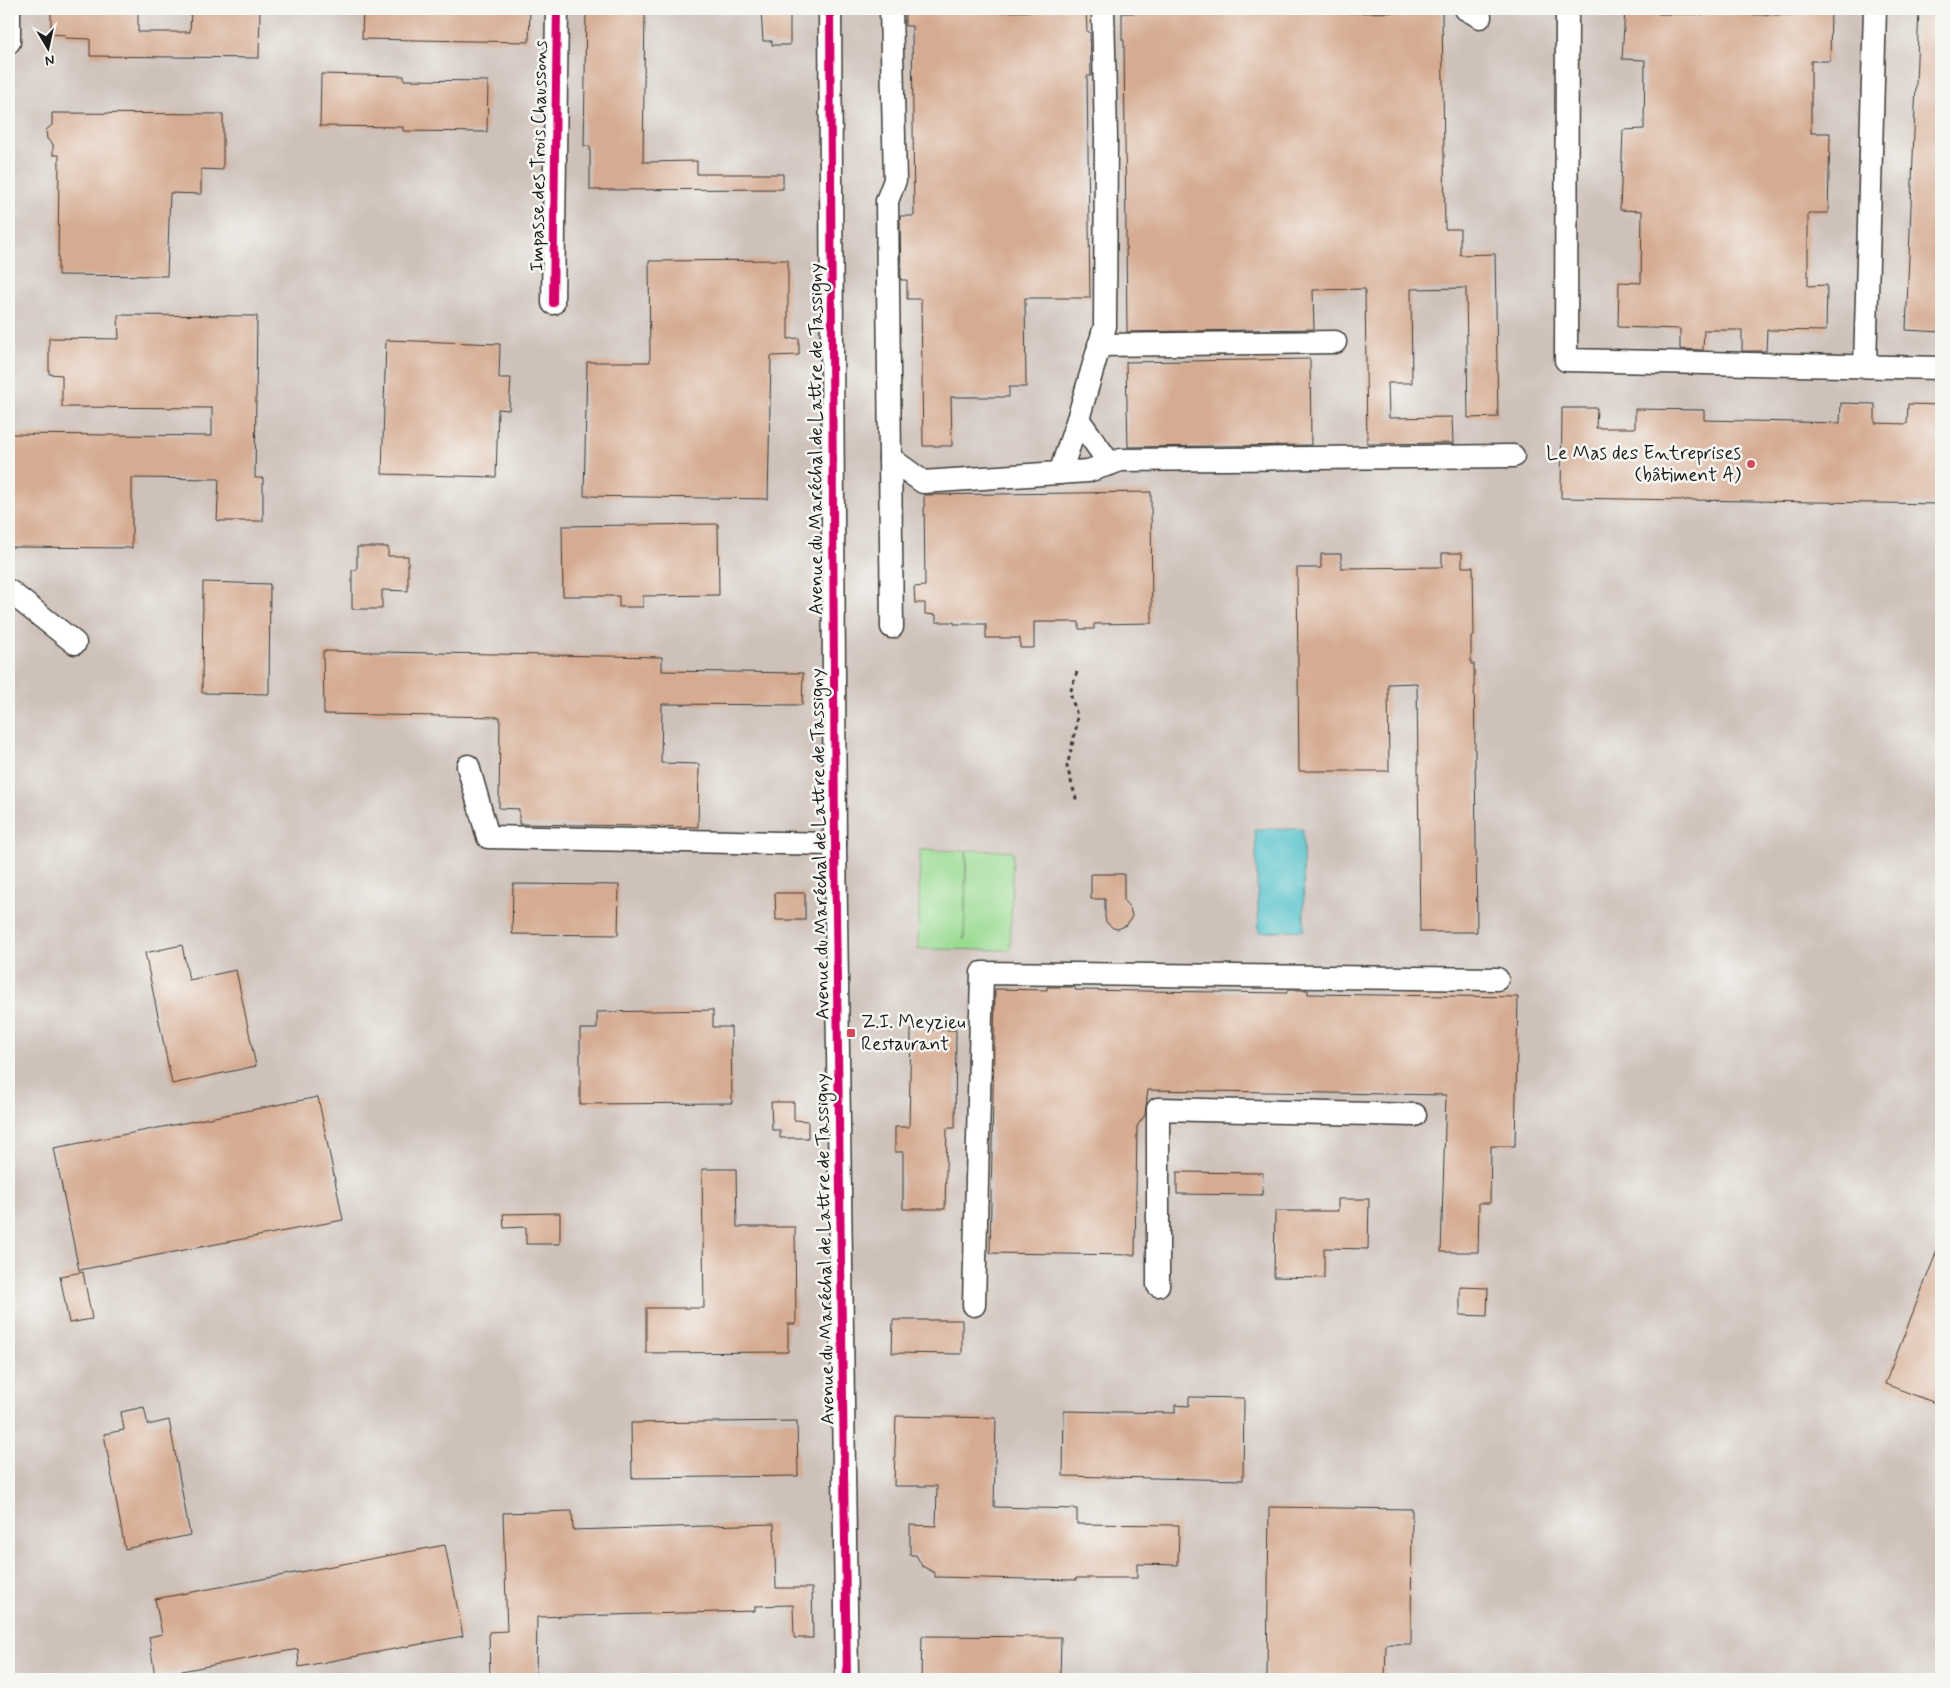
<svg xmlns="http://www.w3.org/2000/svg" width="1950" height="1688" font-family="Mynerve,sans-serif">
<rect width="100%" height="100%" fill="#f6f6f2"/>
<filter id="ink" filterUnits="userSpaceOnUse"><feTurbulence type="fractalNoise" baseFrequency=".02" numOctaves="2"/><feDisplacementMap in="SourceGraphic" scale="10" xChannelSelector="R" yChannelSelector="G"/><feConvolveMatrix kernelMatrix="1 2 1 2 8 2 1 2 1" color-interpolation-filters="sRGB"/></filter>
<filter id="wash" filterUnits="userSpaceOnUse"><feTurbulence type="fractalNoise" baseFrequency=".0096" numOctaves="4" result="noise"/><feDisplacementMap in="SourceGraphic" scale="20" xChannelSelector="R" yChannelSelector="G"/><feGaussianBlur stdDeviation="1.12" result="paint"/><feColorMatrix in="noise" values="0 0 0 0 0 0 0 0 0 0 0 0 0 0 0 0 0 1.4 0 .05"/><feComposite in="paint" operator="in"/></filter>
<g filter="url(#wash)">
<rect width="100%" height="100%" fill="#f2e8d3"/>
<rect fill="#cec1b9" x="9" y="9" width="1932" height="1670"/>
<path fill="#99db91" stroke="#5a7c56" d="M920 850 966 851 964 940 967 850 1013 851 1010 950 918 949Z"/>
<path fill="#55c2cb" stroke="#386f74" d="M1255 829H1303L1304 930 1259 932Z"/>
<g id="blocks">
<g fill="#d6ab92">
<path d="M51 9H138V32H190L191 9H260L259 58 90 56V39L65 38V35L51 34Z"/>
<path d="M363 9H530L529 42 362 39Z"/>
<path d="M586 9H645L643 162 697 161V174H783V189L590 190V146H584Z"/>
<path d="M761 9H790V45H772V41H763Z"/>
<path d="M905 9H946V13L1057 11V9H1086L1087 32H1090L1091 76H1087L1090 298H1025L1026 387H1009V397H951L952 446H923L921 299H907V280H901L900 216H914L912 26H905Z"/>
<path d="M1625 9H1658V14L1793 15V9H1831L1830 61H1811V133H1830L1828 213H1808V286L1827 285 1826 331 1767 330 1766 351H1742V330H1704L1703 350 1680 349V329L1618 327 1619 282 1641 283 1642 211 1620 210 1623 130 1644 129 1645 60 1622 59Z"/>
<path d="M1919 9H1941V332L1906 330Z"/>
<path d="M1289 11H1342V13L1442 12 1445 229H1460V255L1495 254 1498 417 1468 418 1466 288 1411 289 1412 383H1388L1389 418 1452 417 1453 443 1367 444 1365 289 1313 290 1314 329 1127 332 1124 40H1122V13Z"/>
<path d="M321 74 404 76V80L488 81 487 132 403 131V127L320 126Z"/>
<path d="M52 113 223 114V170L201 169V194L170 193 167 276 58 275 59 155H53V144L47 139 46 130 52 125Z"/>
<path d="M788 260V339L799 338V355L771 356 768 499 584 496 587 362H650L649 261Z"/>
<path d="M118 315 257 316 255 478H263V521H217L219 479 132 478V548L9 547V434L212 436V408L62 407V375L49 374V338L119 339Z"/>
<path d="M386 340 500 344 499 378H511L509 410 498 409 496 477 382 474Z"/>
<path d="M1310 359 1311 445 1128 447 1126 362Z"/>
<path d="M1841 403 1875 404V423L1907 424 1908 404 1941 405V504L1561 498 1562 408H1597L1596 428H1635V409L1704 410V420L1840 423Z"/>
<path d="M1151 492 1152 623 1094 624V629H1079V622H1034V648H1020V638H986V624H954V622H936V615L925 614V603H915L914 587 925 586 924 495Z"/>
<path d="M718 524 719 595 643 596V607H619V596H563L562 526Z"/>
<path d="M357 547H388V556H408V591L382 590V609H352V570H357Z"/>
<path d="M1442 553H1462V567H1473L1474 636H1471V664H1474L1477 932H1420L1417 683 1388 684 1389 771H1299L1297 568H1321V554H1341V568L1442 567Z"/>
<path d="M203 582 270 584 269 694 202 693Z"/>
<path d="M323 651 662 657V671L803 673 802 705 662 704 661 763 699 764 698 827 519 824V809L499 808 500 717 324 714Z"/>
<path d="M1091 874H1124V901L1130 908 1132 916 1127 925 1118 929 1113 928 1106 922 1105 917V899H1091Z"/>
<path d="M513 884 619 885 618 935 512 934Z"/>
<path d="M775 893H805V920H776Z"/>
<path d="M182 945 189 980 236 970 256 1066 172 1084 145 953Z"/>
<path d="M1047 987H1075V990L1287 993V990H1308V994L1518 997 1515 1146H1491L1490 1203H1479L1478 1252H1441L1446 1095 1148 1090 1145 1115 1137 1126 1135 1255 990 1253 995 989 1047 990Z"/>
<path d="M713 1010V1027H731L732 1103 580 1104V1029H597V1012Z"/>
<path d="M911 1030H956L955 1128H947L945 1209H903V1152H895V1127H909Z"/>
<path d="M318 1097 343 1220 79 1270 54 1148Z"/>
<path d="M771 1102H794V1120L808 1121V1138H780V1130H772Z"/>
<path d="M702 1169H736L737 1227H795L796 1324H788V1352L646 1353V1308H704Z"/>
<path d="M1177 1172 1263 1173 1262 1195 1177 1194Z"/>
<path d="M1338 1199H1369L1368 1249 1324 1248V1278L1274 1277 1275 1211H1338Z"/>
<path d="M560 1213V1244H526V1227L504 1228 503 1214Z"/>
<path d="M1940 1243H1941V1405L1885 1384Z"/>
<path d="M83 1272 92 1319 69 1323 60 1276Z"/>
<path d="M1460 1287 1488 1288 1487 1316 1460 1315Z"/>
<path d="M893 1320H962V1354L892 1353Z"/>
<path d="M1189 1397 1244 1398 1243 1480 1063 1476 1064 1411 1175 1413V1405L1189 1406Z"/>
<path d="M144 1407 148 1425 169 1420 190 1535 125 1549 104 1434 124 1430 121 1412Z"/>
<path d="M896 1416 996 1418 994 1507 1077 1509V1524L1179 1525 1178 1565 1137 1564V1578H1076V1580L935 1577V1573L922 1566 916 1555H910V1525L936 1526 937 1486H894Z"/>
<path d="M797 1421 798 1476 632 1478 631 1423Z"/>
<path d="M1269 1507 1412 1509 1411 1644H1386L1385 1679H1267Z"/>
<path d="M572 1511 573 1530 774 1524 776 1588H812L813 1638H794L793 1605 755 1606V1611L537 1617 536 1679H490L489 1632 507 1631 503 1513Z"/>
<path d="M445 1545 463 1636 299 1667 298 1649 155 1676 149 1637 162 1634 155 1599Z"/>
<path d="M922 1636 1061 1637 1060 1679H921Z"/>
</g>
</g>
</g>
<g filter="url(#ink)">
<use href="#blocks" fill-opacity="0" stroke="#3c3b37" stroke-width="1"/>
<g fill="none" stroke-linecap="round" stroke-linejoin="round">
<defs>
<g id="minor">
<path d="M830 9 835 844 847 1679"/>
<path d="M891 9 895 180 887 201 892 627"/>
<path d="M1466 9 1480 17"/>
<path d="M1567 9 1566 360 1941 368"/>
<path d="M9 42V9"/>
<path d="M553 303 557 9"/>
<path d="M1099 345 1335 342"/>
<path d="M1865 366 1875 9"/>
<path d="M1078 419 1105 326 1106 137 1103 9"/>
<path d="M890 458 923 482 1088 471 1121 460 1513 456"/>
<path d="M1060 473 1078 419 1110 464"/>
<path d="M9 591 75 643"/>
<path d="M468 766 488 837 835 844"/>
<path d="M1158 1285V1109L1415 1115"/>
<path d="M974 1305 982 973 1497 979"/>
</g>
</defs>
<use href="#minor" stroke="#3c3b37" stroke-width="25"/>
<path stroke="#3c3b37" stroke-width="3" stroke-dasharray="4 4" stroke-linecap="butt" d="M1077 672 1070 693 1076 712 1077 724 1067 767 1077 802"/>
<use href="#minor" stroke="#fff" stroke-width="22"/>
<defs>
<g id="cycleway">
<path d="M830 9 835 844 847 1679"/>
<path d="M553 303 557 9"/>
</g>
</defs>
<use href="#cycleway" stroke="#f6f6f2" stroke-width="11"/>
<use href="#cycleway" stroke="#d6006c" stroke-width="8"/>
</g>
</g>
<g fill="#d1495b" stroke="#f6f6f2" stroke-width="2">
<circle cx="1751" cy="464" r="5"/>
<rect x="846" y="1028" width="10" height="10" rx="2.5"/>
</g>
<g text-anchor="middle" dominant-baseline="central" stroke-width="5" stroke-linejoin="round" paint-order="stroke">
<g font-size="19" fill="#1c1c1c" stroke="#f6f6f2">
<text transform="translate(539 156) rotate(-89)">Impasse des Trois Chaussons</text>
<text transform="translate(816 439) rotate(-90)">Avenue du Maréchal de Lattre de Tassigny</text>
<text transform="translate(820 844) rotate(-91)">Avenue du Maréchal de Lattre de Tassigny</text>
<text transform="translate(825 1249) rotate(-91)">Avenue du Maréchal de Lattre de Tassigny</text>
</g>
<g font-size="19" fill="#1c1c1c" stroke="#f6f6f2" text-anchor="end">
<text x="1741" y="453">Le Mas des Entreprises<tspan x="1741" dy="22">(bâtiment A)</tspan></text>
<text x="861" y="1022" text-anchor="start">Z.I. Meyzieu<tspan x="861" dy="22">Restaurant</tspan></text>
</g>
</g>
<rect width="1950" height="1688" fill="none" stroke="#f6f6f2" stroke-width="30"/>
<g transform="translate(48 48) rotate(171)" stroke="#f6f6f2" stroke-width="4" paint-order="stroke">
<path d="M0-4L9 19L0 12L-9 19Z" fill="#1c1c1c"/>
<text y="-8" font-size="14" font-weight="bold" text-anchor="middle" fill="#1c1c1c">N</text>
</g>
</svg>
